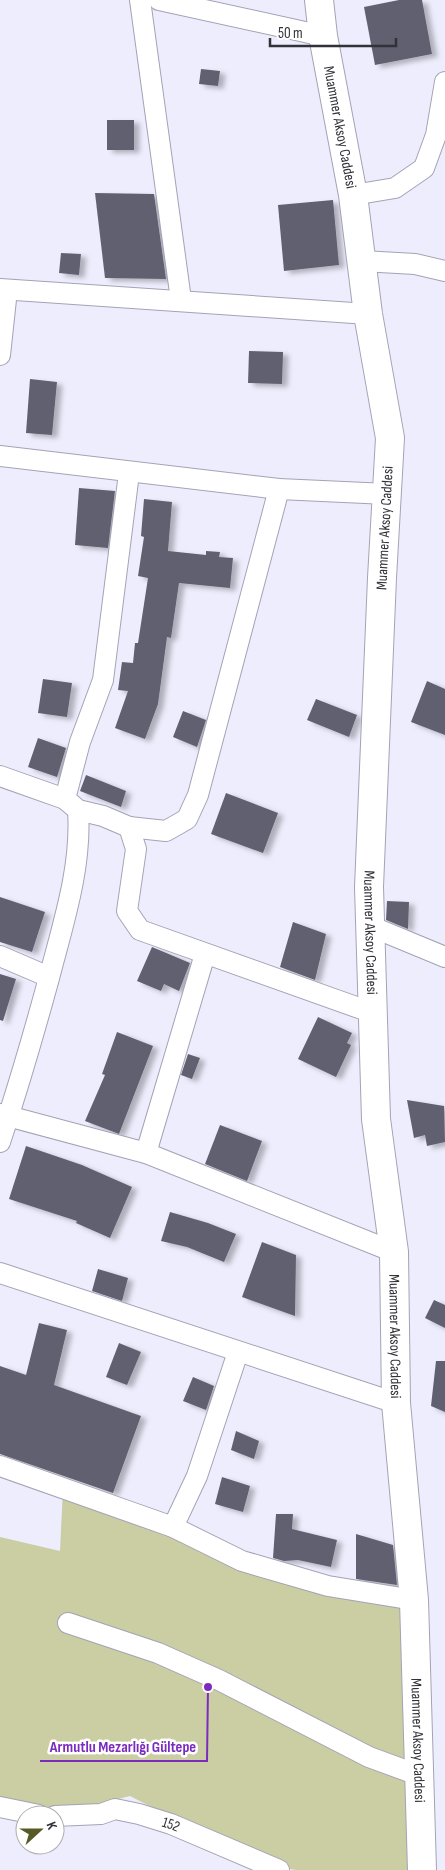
<svg xmlns="http://www.w3.org/2000/svg" width="445" height="1870" font-family="'Sofia Sans Condensed',sans-serif">
<defs>
<filter id="shadow"><feDropShadow dx="5.5" dy="3" stdDeviation="2.5" flood-color="#0004"/></filter>
</defs>
<rect width="100%" height="100%" fill="#eeedfd"/>
<path fill="#cacea2" d="M63 1489 242 1561 414 1600 417 1870H296L263 1864 130 1796 54 1815 0 1803V1537L60 1551Z"/>
<g fill="#616070" filter="url(#shadow)">
<path d="M399 0H422L432 54 375 65 364 7Z"/>
<path d="M201 69 220 71 218 86 199 84Z"/>
<rect x="107" y="120" width="27" height="30"/>
<path d="M95 193 154 194 166 279 105 278Z"/>
<path d="M333 200 339 265 284 271 278 205Z"/>
<path d="M61 253 81 254 79 275 59 273Z"/>
<path d="M249 351 283 352 282 384 248 383Z"/>
<path d="M30 379 57 382 52 435 26 433Z"/>
<path d="M79 488 115 491 108 548 75 545Z"/>
<path d="M144 499 172 502 168 551 206 555V551L220 552 219 557 233 558 230 588 179 583 171 638 167 637 158 704 145 739 115 728 128 691 118 690 122 662 133 663 135 643H138L148 578 138 576 144 537 141 536Z"/>
<path d="M43 679 72 683 67 717 38 713Z"/>
<path d="M427 681 445 689V735L411 722Z"/>
<path d="M316 699 357 715 349 737 307 720Z"/>
<path d="M183 711 206 720 197 747 173 737Z"/>
<path d="M38 738 66 748 57 777 28 767Z"/>
<path d="M86 775 126 791 121 807 80 791Z"/>
<path d="M226 793 278 813 263 853 211 834Z"/>
<path d="M0 897 45 912 32 952 0 942Z"/>
<path d="M387 901 409 902 408 929 386 920Z"/>
<path d="M293 922 326 934 315 980 280 967Z"/>
<path d="M152 947 190 963 179 991 164 984 161 991 137 981Z"/>
<path d="M0 974 16 979 3 1021 0 1020Z"/>
<path d="M318 1017 352 1033 347 1043 351 1045 336 1077 298 1059Z"/>
<path d="M117 1032 153 1046 119 1134 85 1121 105 1075 102 1074Z"/>
<path d="M188 1054 200 1058 192 1079 181 1075Z"/>
<path d="M407 1100 444 1106 445 1142 427 1146 425 1135 414 1138Z"/>
<path d="M220 1125 262 1141 247 1181 205 1164Z"/>
<path d="M26 1146 82 1165 132 1187 110 1238 76 1223 77 1221 9 1199Z"/>
<path d="M170 1212 208 1223 236 1234 224 1262 187 1247 161 1241Z"/>
<path d="M262 1242 296 1255 295 1316 242 1297Z"/>
<path d="M98 1269 128 1278 122 1301 92 1291Z"/>
<path d="M434 1300 445 1305V1328L425 1318Z"/>
<path d="M39 1323 67 1330 54 1385 141 1416 113 1493 0 1454V1366L26 1375Z"/>
<path d="M119 1343 141 1352 127 1385 106 1377Z"/>
<path d="M436 1361H445V1412L431 1406Z"/>
<path d="M193 1377 214 1386 206 1410 183 1401Z"/>
<path d="M236 1431 259 1441 254 1459 231 1450Z"/>
<path d="M222 1477 250 1486 243 1512 215 1504Z"/>
<path d="M276 1514H293L292 1529 337 1540 331 1567 298 1560 284 1561 273 1558Z"/>
<path d="M356 1534 393 1545 397 1585 356 1579Z"/>
</g>
<g fill="none" stroke-linecap="round" stroke-linejoin="round">
<defs>
<g id="street">
<path d="M140 0 181 300"/>
<path d="M159 0 323 36"/>
<path d="M353 195 395 188 424 168 436 135 445 82"/>
<path d="M362 261 415 264 445 271"/>
<path d="M0 289 368 314"/>
<path d="M0 355 7 290"/>
<path d="M0 456 279 489 387 494"/>
<path d="M0 776 65 799 78 810 103 816 129 827 136 849 127 911 140 930 373 1013"/>
<path d="M65 799 80 742 103 680 129 473"/>
<path d="M129 827 166 831 187 819 198 795 279 489"/>
<path d="M370 926 445 957"/>
<path d="M0 956 49 977"/>
<path d="M0 1114 146 1153 394 1252"/>
<path d="M0 1142C18 1088 34 1033 49 978 63 924 82 867 78 810"/>
<path d="M146 1153 205 954"/>
<path d="M0 1273 396 1403"/>
<path d="M0 1466 173 1527 242 1561 328 1586 414 1600"/>
<path d="M173 1527 197 1476 238 1352"/>
<path d="M68 1623 158 1653 219 1680 369 1757 418 1775"/>
<path d="M0 1807 39 1815"/>
<path id="s1" d="M55 1816 101 1814 115 1809 139 1814 171 1824 279 1870"/>
</g>
<g id="secondary">
<path id="s2" d="M319 0 323 36 353 195 368 314 390 438 382 578 369 887 376 1119 394 1252 396 1403 414 1600 422 1870"/>
</g>
</defs>
<use href="#street" stroke="#a4a3b5" stroke-width="22"/>
<use href="#secondary" stroke="#a4a3b5" stroke-width="30"/>
<use href="#street" stroke="#fff" stroke-width="20"/>
<use href="#secondary" stroke="#fff" stroke-width="28"/>
</g>
<g text-anchor="middle" dominant-baseline="central" stroke-width="5" stroke-linejoin="round" paint-order="stroke">
<g font-size="15" fill="#313138" stroke="#fff">
<text stroke="none"><textPath href="#s2" startOffset="129">Muammer Aksoy Caddesi</textPath></text>
<text transform="translate(385 528) rotate(-87)">Muammer Aksoy Caddesi</text>
<text stroke="none"><textPath href="#s2" startOffset="939">Muammer Aksoy Caddesi</textPath></text>
<text stroke="none"><textPath href="#s2" startOffset="1344">Muammer Aksoy Caddesi</textPath></text>
<text stroke="none"><textPath href="#s2" startOffset="1749">Muammer Aksoy Caddesi</textPath></text>
<text stroke="none"><textPath href="#s1" startOffset="119">152</textPath></text>
</g>
</g>
<path fill="none" stroke="#7b2cbf" stroke-width="2" d="M208 1687L207 1761H40"/>
<circle fill="#7b2cbf" stroke="#fff" stroke-width="2" cx="208" cy="1687" r="5"/>
<g font-size="16" text-anchor="middle" font-weight="bold" fill="#7b2cbf" stroke="#fff" stroke-width="5" stroke-linejoin="round" paint-order="stroke">
<text x="123" y="1752">Armutlu Mezarlığı Gültepe</text>
</g>
<g transform="translate(40 1830) rotate(69)"><circle r="24" fill="#ffffff" stroke="#adadaf"/>
<path d="M0-4L9 19L0 12L-9 19Z" fill="#575a27"/>
<text y="-8" font-size="14" font-weight="bold" text-anchor="middle" fill="#313138">K</text>
</g>
<path d="M270 38v8h126v-8" fill="none" stroke="#313138" stroke-width="2.5"/>
<text x="278" y="38" font-size="15" fill="#313138" stroke="#ffffff" stroke-width="4" paint-order="stroke">50 m</text>
</svg>
